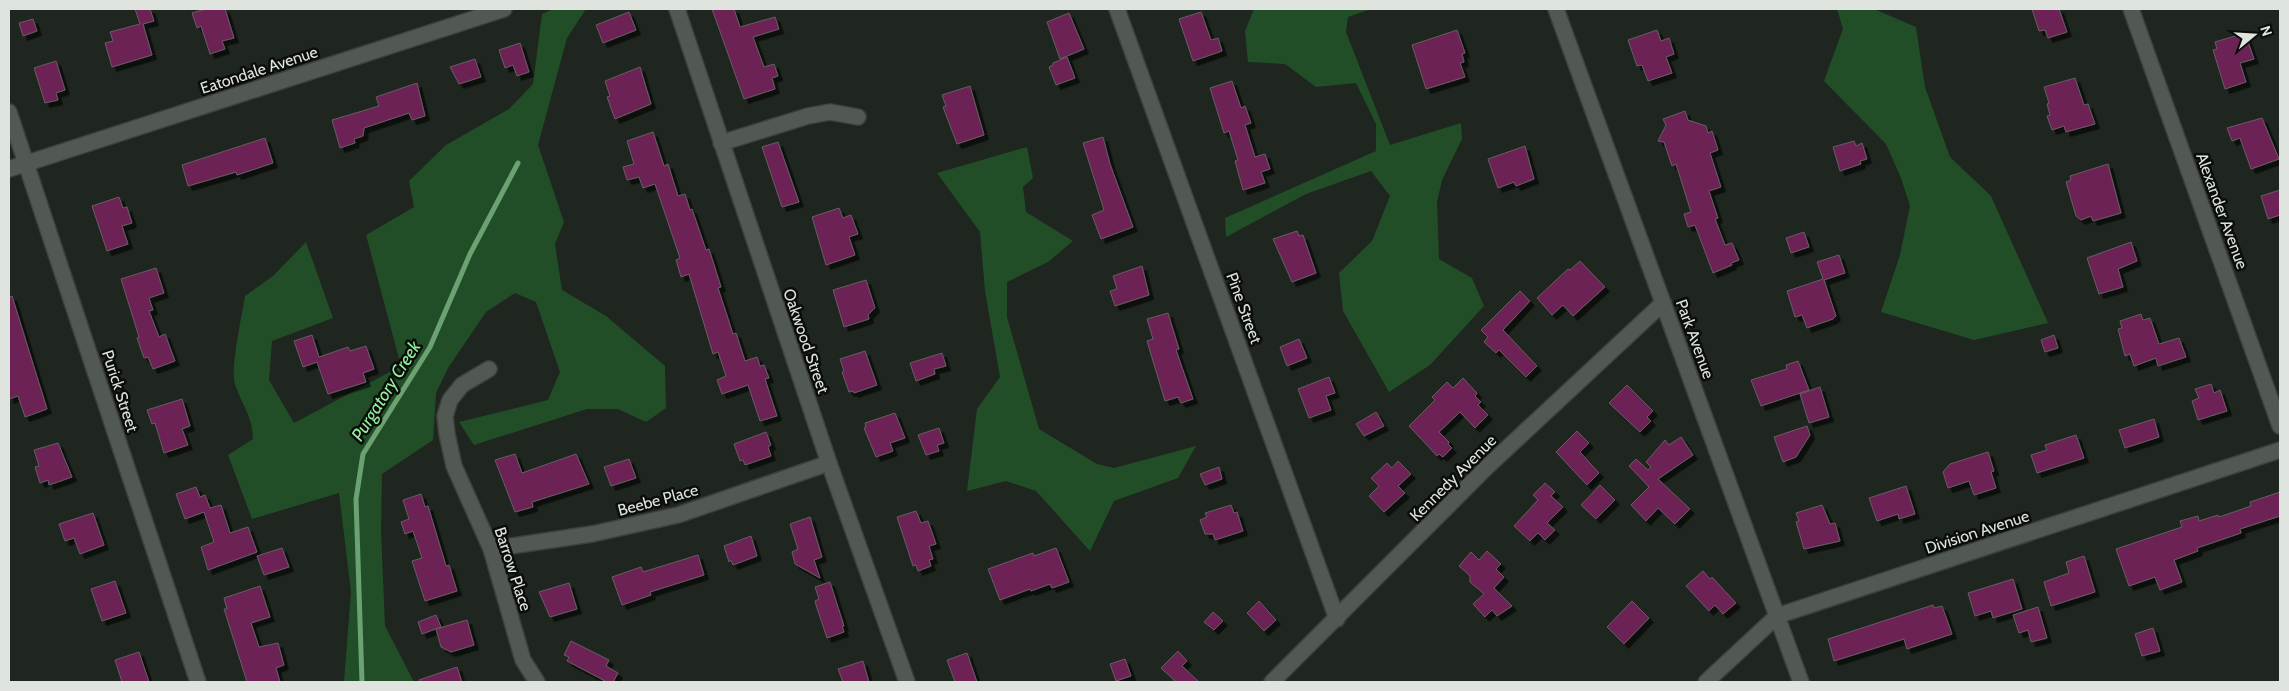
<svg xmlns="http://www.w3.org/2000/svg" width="2289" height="691" font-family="Cabin,sans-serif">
<defs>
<filter id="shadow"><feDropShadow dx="4.5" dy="4.5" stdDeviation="0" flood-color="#0009"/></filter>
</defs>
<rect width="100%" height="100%" fill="#1f251f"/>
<g fill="#224e27">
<path d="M553 9H586L567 38 538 145 564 222 555 244 562 290 606 316 665 366 666 408 646 422 618 409H587L474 445 459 422 548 400 560 372 536 302 515 293 486 312 448 368 436 393 433 440 382 474 381 530 385 626 414 682H344L351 592 339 493 252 519 228 455 253 439C252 414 242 406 235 384 230 369 242 315 245 296L273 276 306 242 333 318 272 341 269 380 294 423 401 366 366 235 414 207 409 181 446 145 509 109 533 84 542 14Z"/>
<path d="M1254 9H1371L1348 17 1346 32 1390 145 1461 123 1462 139 1442 180 1437 202 1439 259 1472 278 1484 306 1430 365 1389 392 1343 311 1339 273 1372 241 1390 196 1371 171 1306 194 1226 237 1225 218 1376 151V124L1356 83 1316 87 1285 64 1248 62 1245 31Z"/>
<path d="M1837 9H1874L1916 27 1925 87 1950 157 1991 196 2048 323 1974 340 1881 312 1900 255 1910 206 1901 178 1886 144 1824 81 1843 29Z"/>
<path d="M1027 147 1033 178 1023 187 1026 212 1073 241 1048 262 1007 282V317L1039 429 1097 464 1114 468 1196 446 1178 478 1114 501 1090 551 1036 491 1006 481 967 491 977 409 1000 377 985 291 980 232 937 173Z"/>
</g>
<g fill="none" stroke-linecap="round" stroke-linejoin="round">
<path stroke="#6ca172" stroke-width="5" d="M362 682 356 499 363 454 430 347 470 254 518 163"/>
</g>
<g fill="#6d2456" stroke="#665d62" filter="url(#shadow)">
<path d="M135 9H150L154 21 143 24 152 55 112 67 105 43 113 41 110 32 140 24Z"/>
<path d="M206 9H225L234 38 222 41 225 49 210 54 201 26 197 28 192 13Z"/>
<path d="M712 9H734L740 27 775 17 779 29 753 37 764 67 774 64 778 76 772 78 775 89 744 99Z"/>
<path d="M2032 9H2059L2067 32 2048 38 2045 30 2039 31Z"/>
<path d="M629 12 636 30 603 43 596 25Z"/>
<path d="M1201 12 1211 40 1218 38 1222 51 1193 61 1179 19Z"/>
<path d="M1069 13 1084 49 1060 59 1047 22Z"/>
<path d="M33 19 37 31 23 36 19 23Z"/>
<path d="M1457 30 1465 53 1462 54 1464 62 1460 63 1465 77 1426 89 1412 45Z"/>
<path d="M1657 30 1661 41 1669 38 1674 54 1666 57 1672 73 1648 81 1642 65 1637 66 1628 40Z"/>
<path d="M2245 33 2254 59 2240 63 2246 82 2225 89 2213 50 2217 49 2215 42Z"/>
<path d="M520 43 529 72 517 76 513 65 505 68 499 50Z"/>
<path d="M1067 57 1075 78 1056 85 1049 67 1053 65V63Z"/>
<path d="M475 59 481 77 459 84 450 67Z"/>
<path d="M56 61 65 90 56 93 58 100 45 103 34 68Z"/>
<path d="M640 67 651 104 615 119 607 97 610 96 605 81Z"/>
<path d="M2075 78 2084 105 2088 104 2095 124 2066 132 2064 126 2052 130 2047 116 2050 115 2047 104 2049 103 2044 87Z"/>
<path d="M1232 81 1241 108 1245 106 1251 123 1245 125 1255 157 1265 154 1270 169 1261 172 1265 183 1243 190 1235 161 1238 160 1229 131 1224 133 1210 88Z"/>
<path d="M417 83 425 116 412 120 409 113 364 128 363 136 354 139 355 143 340 148 332 120 379 106 376 97Z"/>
<path d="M970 86 984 135 957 144 943 107 946 106 942 95Z"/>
<path d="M1685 111 1688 120 1706 126 1708 133 1712 131 1718 150 1710 153 1721 187 1709 191 1718 218 1715 219 1725 245 1732 243 1739 260 1731 263 1732 265 1713 273 1695 225 1688 227 1684 214 1691 212 1676 164 1672 166 1664 142 1658 141 1666 125 1663 119Z"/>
<path d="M2262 118 2279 159 2251 169 2240 138 2232 141 2227 128Z"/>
<path d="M653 132 664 166 668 164 678 196 685 194 690 210 692 209 706 250 709 249 721 287 718 288 733 334 736 333 745 361 757 357 760 366 764 365 769 378 765 379 777 416 760 421 748 385 722 394 717 380 726 376 718 352 713 354 689 274 681 277 676 260 680 258 655 184 643 188 639 177 627 180 623 167 634 164 627 141Z"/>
<path d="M1103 137 1110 164 1133 227 1101 239 1092 215 1104 210 1083 143Z"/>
<path d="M265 138 273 163 237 175 236 172 188 186 182 165Z"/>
<path d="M1854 141 1856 146 1862 143 1867 159 1860 161 1861 164 1840 171 1833 147Z"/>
<path d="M778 142 799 202 782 207 762 147Z"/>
<path d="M1525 146 1534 179 1516 186 1514 182 1498 188 1488 159Z"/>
<path d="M2108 164 2121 213 2093 221 2091 216 2081 220 2076 216 2066 182 2071 180 2070 176Z"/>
<path d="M2280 190V215L2268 219 2261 196Z"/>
<path d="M119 197 123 208 127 207 132 223 122 226 128 244 107 251 92 206Z"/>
<path d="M839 208 843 218 851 215 858 234 849 237 855 255 826 265 812 217Z"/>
<path d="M1297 231 1299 236 1303 235 1316 273 1292 282 1273 239Z"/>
<path d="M1804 232 1809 247 1791 253 1786 238Z"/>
<path d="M2131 242 2137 261 2118 269 2123 287 2099 294 2087 258Z"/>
<path d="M1839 255 1845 273 1824 280 1836 316 1833 319 1807 328 1802 315 1795 317 1787 291 1823 279 1817 262Z"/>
<path d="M1580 261 1605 287 1573 316 1563 305 1552 315 1537 298 1568 269 1570 270Z"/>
<path d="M1142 266 1149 295 1115 306 1110 291 1117 289 1113 276Z"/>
<path d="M156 268 164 293 149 298 153 310 149 311 159 337 165 334 175 361 153 369 148 357 144 358 137 338 139 337 121 279Z"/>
<path d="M866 280 875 308 868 315 869 319 844 327 833 290Z"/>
<path d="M1520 291 1530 301 1503 330 1537 366 1526 377 1499 350 1496 353 1484 342 1488 337 1481 330Z"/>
<path d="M12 296 47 409 25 417 18 396 9 399V297Z"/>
<path d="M1168 313 1179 349 1176 350 1193 399 1181 403 1178 397 1165 401 1147 341 1153 339 1147 319Z"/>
<path d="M2141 314 2143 320 2150 318 2159 344 2179 338 2186 357 2158 366 2156 358 2134 366 2130 354 2125 356 2118 329 2122 328 2120 321Z"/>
<path d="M312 335 319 357 348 347 350 351 366 346 374 369 363 373 366 382 328 394 317 362 303 367 294 341Z"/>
<path d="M2054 335 2058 348 2045 352 2041 340Z"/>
<path d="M1299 339 1307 358 1287 366 1280 347Z"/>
<path d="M865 351 877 385 854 393 853 391 849 392 842 372 844 371 840 359Z"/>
<path d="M942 353 946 366 934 369 935 374 916 381 910 363Z"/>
<path d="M1798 361 1809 390 1761 406 1751 380 1787 369 1786 365Z"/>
<path d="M1329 377 1335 393 1326 396 1331 410 1309 418 1298 389Z"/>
<path d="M1463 378 1477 393 1475 396 1481 402 1478 405 1488 415 1475 428 1460 412 1439 432 1449 442 1448 444 1452 448 1443 457 1439 454 1437 456 1409 426 1435 400 1432 397 1447 382 1453 388Z"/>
<path d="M2211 384 2214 393 2220 390 2227 411 2198 420 2192 401 2199 398 2195 389Z"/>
<path d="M1627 385 1653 411 1647 417 1651 421 1640 432 1609 403Z"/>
<path d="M1820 387 1829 417 1809 423 1800 394Z"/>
<path d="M182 399 190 426 182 429 188 445 164 453 155 423 152 424 147 410Z"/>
<path d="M1376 412 1384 426 1364 436 1356 424Z"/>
<path d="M895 413 905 438 890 443 893 451 876 457 864 428 866 427 865 423Z"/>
<path d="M2154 419 2159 437 2125 448 2119 430Z"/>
<path d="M1807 426 1810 435 1796 457 1783 462 1774 437Z"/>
<path d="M939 428 944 443 937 445 939 451 926 455 918 435Z"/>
<path d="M1577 431 1589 443 1580 452 1599 473 1587 485 1556 452Z"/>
<path d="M766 432 771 445 768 447 771 456 745 465 743 460 740 461 734 444Z"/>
<path d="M2076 435 2084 458 2037 473 2031 455 2047 450 2045 445Z"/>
<path d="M1681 437 1693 455 1658 479 1690 509 1675 524 1658 508 1646 521 1631 505 1649 487 1629 466 1636 459 1648 470 1651 467 1646 462 1665 440 1669 445Z"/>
<path d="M58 443 72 477 49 485 48 480 40 483 35 467 39 466 34 450Z"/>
<path d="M1988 452 1994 471 1991 472 1996 488 1974 495 1969 481 1948 488 1943 472 1950 464Z"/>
<path d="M515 454 522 473 576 454 589 484 532 502 533 507 515 512 495 460Z"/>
<path d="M629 459 636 478 611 486 604 467Z"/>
<path d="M1398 461 1411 474 1398 486 1405 493 1384 512 1369 496 1379 486 1371 478 1387 463 1392 468Z"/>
<path d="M1219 467 1222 479 1205 485 1200 474Z"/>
<path d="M1545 483 1555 492 1551 496 1563 507 1547 523 1555 530 1545 540 1538 533 1530 541 1514 526 1538 500 1533 495Z"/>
<path d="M1600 485 1615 500 1596 519 1581 505Z"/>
<path d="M1906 486 1915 514 1899 519 1898 514 1877 521 1869 498Z"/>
<path d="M196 487 200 497 205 495 210 508 221 505 230 533 248 527 257 552 208 570 201 547 214 542 204 512 185 519 176 494Z"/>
<path d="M2280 492V516L2240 529 2241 533 2197 548 2198 551 2174 560 2182 582 2160 590 2155 577 2129 586 2116 549 2182 527 2180 521 2198 516 2199 521 2218 515 2219 517 2251 506 2250 502Z"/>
<path d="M421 494 425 507 428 506 446 566 449 565 457 591 425 601 412 561 422 558 413 531 405 534 401 522 409 519 403 500Z"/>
<path d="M1231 505 1234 513 1237 512 1243 531 1215 540 1213 534H1205L1200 520 1207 517 1205 513Z"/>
<path d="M1822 505 1830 524 1835 523 1840 541 1804 549 1796 522 1799 521 1796 513Z"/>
<path d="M916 511 921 523 928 521 936 544 929 546 933 559 929 560 931 566 918 571 916 565 913 566 897 517Z"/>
<path d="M93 513 104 545 80 554 74 538 65 541 59 524Z"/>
<path d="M810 517 822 557 814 560 820 578 795 564 792 552 798 549 790 524Z"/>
<path d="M751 536 757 556 733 565 731 560 729 562 724 546Z"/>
<path d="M282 548 289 567 264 575 257 556Z"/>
<path d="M1056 548 1069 582 1052 588 1050 584 1031 591 1030 589 1000 600 988 569 1033 553 1034 556Z"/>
<path d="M1487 551 1501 564 1496 569 1504 577 1494 588 1512 606 1497 616 1492 610 1485 617 1473 604 1484 594 1470 582V576L1459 566 1471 552 1479 560Z"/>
<path d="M698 555 704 575 650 592 651 595 622 605 612 577 641 567 643 572Z"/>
<path d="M2084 556 2095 592 2051 606 2044 582 2069 573 2066 562Z"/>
<path d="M1703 571 1710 579 1712 577 1736 603 1723 614 1715 605 1709 611 1686 586Z"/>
<path d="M2013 579 2022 609 1993 618 1991 611 1975 616 1968 593Z"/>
<path d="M115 581 126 613 102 621 91 589Z"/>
<path d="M830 582 844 626H842L844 632 827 638 816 605 815 601 819 599 815 587Z"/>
<path d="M569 583 577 609 550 617 539 592Z"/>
<path d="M260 586 270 617 251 623 259 647 278 643 284 665 276 668 280 682H247L224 609H227L224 598Z"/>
<path d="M1259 601 1276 620 1264 631 1247 613Z"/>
<path d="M1632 601 1649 618 1624 644 1607 627Z"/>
<path d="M1933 605 1934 608 1942 606 1952 634 1907 649 1904 639 1834 661 1828 639Z"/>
<path d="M2038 607 2047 638 2031 642 2028 630 2019 633 2013 615Z"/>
<path d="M1213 612 1223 621 1214 630 1204 622Z"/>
<path d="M436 615 441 627 422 634 418 622Z"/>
<path d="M467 620 474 645 451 652 441 647 436 629Z"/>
<path d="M2153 628 2160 651 2142 656 2135 634Z"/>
<path d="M571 641 609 660 606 666 618 673 613 682H607L567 661 569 657 564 655Z"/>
<path d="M1178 651 1187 661 1182 666 1199 682H1176L1161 668Z"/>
<path d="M139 652 149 682H122L115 660Z"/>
<path d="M967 653 977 682H955L947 660Z"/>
<path d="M1125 659 1131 676 1116 681 1110 664Z"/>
<path d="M863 661 869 682H843L838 669Z"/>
<path d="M457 667 462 682H420L419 680Z"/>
</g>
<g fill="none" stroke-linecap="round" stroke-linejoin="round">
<defs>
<g id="minor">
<path d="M677 9 829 463 907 682"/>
<path d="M1117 9 1337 619"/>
<path d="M1556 9 1801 682"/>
<path d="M2131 9 2280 426"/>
<path d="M9 112 198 682"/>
<path d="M721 143 808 116 830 112 858 117"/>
<path d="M9 169 504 9"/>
<path d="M489 369 462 385 450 400 445 416 447 434 454 466 491 549 523 660 537 682"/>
<path d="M491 549 592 534 678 515 829 463"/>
<path d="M1272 682 1488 466 1663 303"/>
<path d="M1706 682 1777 616 2280 450"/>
</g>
</defs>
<use href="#minor" stroke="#3c413c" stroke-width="18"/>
<use href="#minor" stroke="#525952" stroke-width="15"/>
</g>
<g text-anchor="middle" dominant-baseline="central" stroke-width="5" stroke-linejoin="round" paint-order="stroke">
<g font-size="16" fill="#dfe4df" stroke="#0b0d0b">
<text transform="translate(259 70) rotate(-18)">Eatondale Avenue</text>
<text transform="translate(2222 211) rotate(70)">Alexander Avenue</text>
<text transform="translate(1244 308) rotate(70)">Pine Street</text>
<text transform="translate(1695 339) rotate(70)">Park Avenue</text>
<text transform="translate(806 341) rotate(71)">Oakwood Street</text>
<text transform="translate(120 391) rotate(72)">Purick Street</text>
<text transform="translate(1453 478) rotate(-45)">Kennedy Avenue</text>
<text transform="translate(658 500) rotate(-15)">Beebe Place</text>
<text transform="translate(1977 532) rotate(-18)">Division Avenue</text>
<text transform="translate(513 569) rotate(72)">Barrow Place</text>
</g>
<g font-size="18" font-style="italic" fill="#92f29b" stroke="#0b0d0b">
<text transform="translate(386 391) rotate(-58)">Purgatory Creek</text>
</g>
</g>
<rect width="2289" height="691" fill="none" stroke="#dfe4df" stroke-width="20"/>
<g transform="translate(2254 35) rotate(72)" stroke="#0b0d0b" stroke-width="4" paint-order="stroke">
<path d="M0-4L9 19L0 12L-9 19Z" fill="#dfe4df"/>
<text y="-8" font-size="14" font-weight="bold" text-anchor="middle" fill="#dfe4df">N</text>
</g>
</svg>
